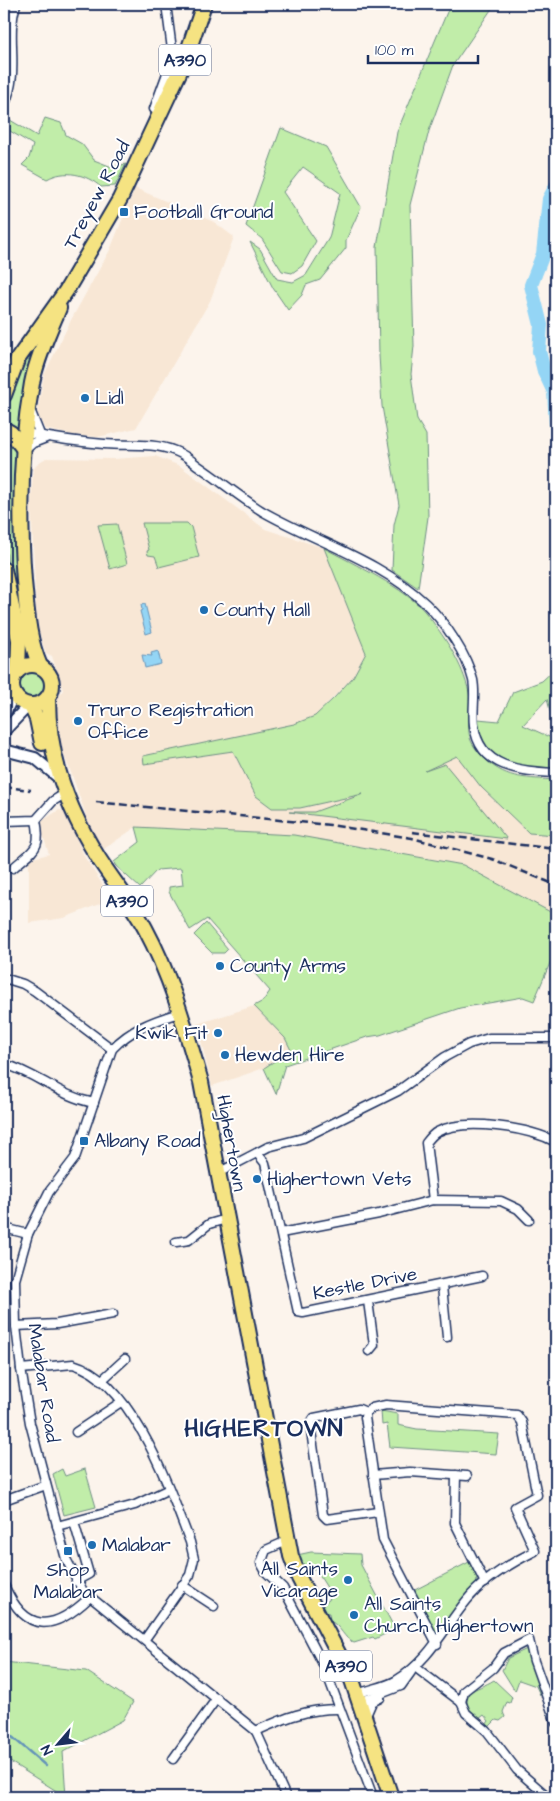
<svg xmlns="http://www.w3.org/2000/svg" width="560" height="1801" font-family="'Architects Daughter',sans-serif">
<rect width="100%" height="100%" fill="#fcf4ec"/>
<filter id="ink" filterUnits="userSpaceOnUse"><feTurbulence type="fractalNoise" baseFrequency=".02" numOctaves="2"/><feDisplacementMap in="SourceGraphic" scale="10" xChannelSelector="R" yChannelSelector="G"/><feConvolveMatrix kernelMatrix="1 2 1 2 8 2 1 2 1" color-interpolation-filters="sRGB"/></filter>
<g filter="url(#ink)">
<g fill="#f8e7d5">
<path d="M135 188 214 222 234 237 210 301 136 428 98 437 72 435 45 429 37 414 44 375 71 320 110 250Z"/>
<path d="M155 456 180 466 265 529 324 548 366 653 353 677 315 716 294 724 143 756 144 763 233 751 256 796 272 808H300L379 790 457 756 481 787 529 833 556 835V915L463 865 334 842 136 827 101 851 90 827 72 775 54 730 53 721 56 701 63 690 52 656 46 653 37 628 31 504 33 470 38 463 46 458 114 459Z"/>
<path d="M59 810 65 811 85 858 112 899 64 918 29 923V859L49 854 39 823Z"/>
<path d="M254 1006 285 1038 291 1050 264 1068 212 1086 197 1024Z"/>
</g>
<g fill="#c1eda9" stroke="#6e8e84">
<path d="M453 4H495L453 65 429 131 410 205 414 346 411 374 417 420 426 435 428 517 418 588 392 570 394 525 399 505 382 406 379 355 377 247 397 132 447 12Z"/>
<path d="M45 118 61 123 66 135 82 144 94 160 112 167 126 164 115 186 101 187C86 174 65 169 47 179L22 165 29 158 33 145 5 128 10 120 37 136Z"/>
<path d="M281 128 326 147 361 207 346 240V248L320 280 306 285 302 295 288 310 273 288 250 242 260 249 277 279 293 282 306 275 329 238 340 193 303 167 283 192 316 241 302 266 292 273 282 271 262 239 246 226Z"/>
<path d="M38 341 25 381 20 426 15 429 4 424C4 392 15 365 38 341Z"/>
<path d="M4 437 17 444 23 622 10 581 4 533Z"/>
<path d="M142 523H187L191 527 199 557 159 567 155 556 148 555 147 551 149 550Z"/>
<path d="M117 524 127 564 110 569 98 525Z"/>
<path d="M324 548C352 563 407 589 426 613 444 636 463 664 469 693 472 707 466 724 470 738 473 747 480 754 486 760 508 780 528 778 556 780V835L529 833 481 787 457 756 425 771 445 764 507 839 289 812H314L363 794 300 808H272L256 796 233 751 144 764 143 756 294 724 315 716 334 698 353 677 366 653Z"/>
<path d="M556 668V721L553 722 547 699 523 725 556 740V770C520 766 481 766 478 719L499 721 513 692 542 681Z"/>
<circle cx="31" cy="685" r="14"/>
<path d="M136 827 294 835 463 865 556 915V957L553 956 534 1001 523 997 460 1008 380 1035 367 1037 285 1065 276 1094 264 1068 291 1050 285 1038 254 1006 263 1001 270 991 207 919 190 930 169 892V887L183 885 181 868 157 870 140 888 115 865 114 862 140 842Z"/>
<path d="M206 923 228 949 224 953H212L194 935Z"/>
<path d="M381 1411 398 1414V1425L417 1429 499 1434 496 1454 390 1447 387 1424 382 1425Z"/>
<path d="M62 1469 65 1476 85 1469 96 1507 64 1515 53 1474Z"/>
<path d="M311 1552 360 1554 361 1565 395 1629 375 1639 373 1637 354 1643C344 1639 341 1626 330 1621L329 1613H324L321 1604 329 1600 331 1594 319 1575 322 1573 321 1565 308 1572 301 1567 297 1555Z"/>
<path d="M471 1561 476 1571 477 1584C466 1595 445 1628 435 1634L411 1592Z"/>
<path d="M529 1648 542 1694 540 1695 536 1686 519 1680 515 1691 502 1670 508 1658Z"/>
<path d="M4 1662 86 1671 133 1702 123 1720 63 1752 66 1797 4 1758Z"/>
<path d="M494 1680 512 1697 510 1703 507 1702 503 1712 505 1717 500 1721 496 1720 489 1727 486 1725 489 1721 484 1715 479 1719C470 1712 465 1706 468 1694 476 1687 485 1686 494 1680Z"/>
</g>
<g fill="#94d5f5" stroke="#6493b9">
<path d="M145 604 152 632 146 634 140 611 142 610 141 605Z"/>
<path d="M158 651 161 664 145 668 142 655 152 656 151 653Z"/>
</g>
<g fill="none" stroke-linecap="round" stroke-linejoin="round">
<path stroke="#6493b9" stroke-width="2.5" d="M4 1730 46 1766"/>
<path stroke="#94d5f5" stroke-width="14" d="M556 186 549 199 543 254 531 285 541 325 539 351 544 371 554 392 556 426"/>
<defs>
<g id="street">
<path d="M4 106C21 69 5 39 16 4"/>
<path d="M159 114 154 109 173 57 166 4"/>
<path d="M31 412 41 437"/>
<path d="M26 433C52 438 78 442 104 444 128 446 152 442 175 451 183 454 191 460 197 465 219 480 240 497 262 511 316 542 380 560 426 604 445 622 467 655 473 680 476 695 472 710 474 725 479 769 522 771 556 773"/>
<path d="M24 451 33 443 46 438"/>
<path d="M4 821 36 820 53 801 66 793"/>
<path d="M13 868C34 849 42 850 36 820"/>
<path d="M4 978 23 984 35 991 112 1049"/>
<path d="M179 1013C153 1021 131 1029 112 1049L75 1158 49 1192 28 1234 15 1280 16 1326 21 1369 30 1423 66 1559 83 1591 256 1731"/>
<path d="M4 1064C37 1073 58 1096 94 1103"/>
<path d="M257 1153 265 1163 298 1312 303 1313 482 1276"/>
<path d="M218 1173 268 1147 303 1138 398 1091 445 1057 469 1044 489 1038H556"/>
<path d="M433 1200 426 1143C429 1139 433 1134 437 1132 465 1117 529 1128 556 1142"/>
<path d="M4 1228 28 1234"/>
<path d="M281 1233 379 1214 433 1200 501 1201 518 1209 529 1220"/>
<path d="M176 1242 189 1240 209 1224 226 1219"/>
<path d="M442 1286 447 1337"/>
<path d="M368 1301 374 1345 369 1351"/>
<path d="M16 1326 57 1324 113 1314"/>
<path d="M21 1369 73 1364C133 1381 170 1490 190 1542L194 1559 190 1575 145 1639"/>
<path d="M101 1381 125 1359"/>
<path d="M366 1412 359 1409 314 1418 310 1424 323 1515 327 1519 378 1512"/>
<path d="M76 1432 121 1402"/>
<path d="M373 1475 410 1472 467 1476"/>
<path d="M456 1475 455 1523 485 1583"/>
<path d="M4 1500 46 1485"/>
<path d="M74 1522 89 1574 76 1581"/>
<path d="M57 1526 135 1505 169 1489"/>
<path d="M287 1541 266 1550 261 1563 266 1572 283 1588 324 1666 373 1797"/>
<path d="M4 1585C26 1635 54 1631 89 1598"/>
<path d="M182 1585 214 1606"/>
<path d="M415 1667 461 1702 466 1713 487 1731 517 1770 548 1797"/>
<path d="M357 1694C370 1689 386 1687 397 1680 429 1661 444 1628 467 1600 484 1579 511 1563 535 1551L515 1507 537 1495 522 1422 517 1415 386 1405 372 1408 366 1412 365 1417 383 1540 437 1644"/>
<path d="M360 1702 401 1686 411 1672"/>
<path d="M461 1702 464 1691 493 1668 504 1653 529 1640 534 1661 556 1723"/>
<path d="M365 1718 372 1702 380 1698"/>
<path d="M256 1731C285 1718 306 1709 338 1709"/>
<path d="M256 1731 286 1797"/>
<path d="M173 1759 217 1698"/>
<path d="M101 1797H104"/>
</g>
<g id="secondary">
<path d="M4 715 14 694"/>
<path d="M4 731 29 705"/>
<path d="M4 750 35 758 60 779"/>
</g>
<g id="highway">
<path d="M4 395 17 360 66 291 120 199 185 60 204 4"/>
<path d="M4 429 11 433 23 448"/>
<path d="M4 570 19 640 18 670"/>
<circle cx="32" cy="685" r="20"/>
<path d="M40 666C28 638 27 611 24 581 19 514 20 449 32 383 37 358 49 332 59 308"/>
<path d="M48 699C48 757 68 810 99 859 114 882 132 904 145 928 171 976 186 1030 201 1082L291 1556 299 1578 352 1680 391 1797"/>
<path d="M31 706 37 719 42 743"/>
</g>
</defs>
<use href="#street" stroke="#1b2f5e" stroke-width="11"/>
<use href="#secondary" stroke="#1b2f5e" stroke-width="14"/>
<use href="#highway" stroke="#1b2f5e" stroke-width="18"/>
<use href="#street" stroke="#fff" stroke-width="8"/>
<use href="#secondary" stroke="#fff" stroke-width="10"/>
<use href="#highway" stroke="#f5e382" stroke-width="14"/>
<g stroke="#1b2f5e" stroke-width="2.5" stroke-dasharray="8 4" stroke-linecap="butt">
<path d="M4 787 31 790"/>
<path d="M96 802 330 825 412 838 492 859 556 885"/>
<path d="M412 832 556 849"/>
</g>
</g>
</g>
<g fill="#1f6fb2" stroke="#fff" stroke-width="2">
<rect x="119" y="207" width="10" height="10" rx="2.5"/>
<circle cx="85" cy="398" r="5"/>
<circle cx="204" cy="610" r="5"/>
<circle cx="78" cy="721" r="5"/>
<circle cx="220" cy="966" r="5"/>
<circle cx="218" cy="1033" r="5"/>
<circle cx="225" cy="1055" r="5"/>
<rect x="79" y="1136" width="10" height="10" rx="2.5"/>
<circle cx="257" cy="1179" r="5"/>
<circle cx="92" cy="1545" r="5"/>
<rect x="63" y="1546" width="10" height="10" rx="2.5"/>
<circle cx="348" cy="1580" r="5"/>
<circle cx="354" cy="1615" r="5"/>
</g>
<g text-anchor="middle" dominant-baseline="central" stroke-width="4" stroke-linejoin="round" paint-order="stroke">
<g fill="#fff" stroke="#5f6d8e" stroke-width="1">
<rect x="159" y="44.5" width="52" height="31" rx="4"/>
<rect x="101" y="885.5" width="52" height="31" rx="4"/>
<rect x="320" y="1650.5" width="52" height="31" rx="4"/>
</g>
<g font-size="18" font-weight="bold" fill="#1b2f5e">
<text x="185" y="60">A390</text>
<text x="127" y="901">A390</text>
<text x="346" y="1666">A390</text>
</g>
<g font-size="19" fill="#1b2f5e" stroke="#fff">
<text transform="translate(97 195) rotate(-62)">Treyew Road</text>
<text transform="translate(231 1143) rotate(80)">Highertown</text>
<text transform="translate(365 1284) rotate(-11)">Kestle Drive</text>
<text transform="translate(43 1383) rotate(81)">Malabar Road</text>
</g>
<g font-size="19" fill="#1b2f5e" stroke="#fff" text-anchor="start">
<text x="134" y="212">Football Ground</text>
<text x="95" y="398">Lidl</text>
<text x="214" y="610">County Hall</text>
<text x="88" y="710">Truro Registration<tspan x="88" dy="22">Office</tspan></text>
<text x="230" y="966">County Arms</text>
<text x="208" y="1033" text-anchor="end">Kwik Fit</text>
<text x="235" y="1055">Hewden Hire</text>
<text x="94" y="1141">Albany Road</text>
<text x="267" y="1179">Highertown Vets</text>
<text x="102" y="1545">Malabar</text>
<text x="338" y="1569" text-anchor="end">All Saints<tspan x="338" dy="22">Vicarage</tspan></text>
<text x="68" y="1570" text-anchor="middle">Shop<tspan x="68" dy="22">Malabar</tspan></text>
<text x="364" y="1604">All Saints<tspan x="364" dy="22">Church Highertown</tspan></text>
</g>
<g font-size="24" font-weight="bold" letter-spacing="1" fill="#1b2f5e" stroke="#fff">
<text x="264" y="1429">HIGHERTOWN</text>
</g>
</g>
<rect width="560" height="1801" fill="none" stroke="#fff" stroke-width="20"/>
<rect x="10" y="10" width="540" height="1781" fill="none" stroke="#1b2f5e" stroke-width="2" filter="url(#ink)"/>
<g transform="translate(58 1744) rotate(242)" stroke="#ffffff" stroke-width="4" paint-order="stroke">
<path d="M0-4L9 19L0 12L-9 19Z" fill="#1b2f5e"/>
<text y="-8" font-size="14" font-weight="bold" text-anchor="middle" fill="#1b2f5e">N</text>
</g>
<path d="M368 55v8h110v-8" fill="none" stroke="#1b2f5e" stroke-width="2.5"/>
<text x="375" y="55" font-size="15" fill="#1b2f5e" stroke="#ffffff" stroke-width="4" paint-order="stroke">100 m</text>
</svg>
